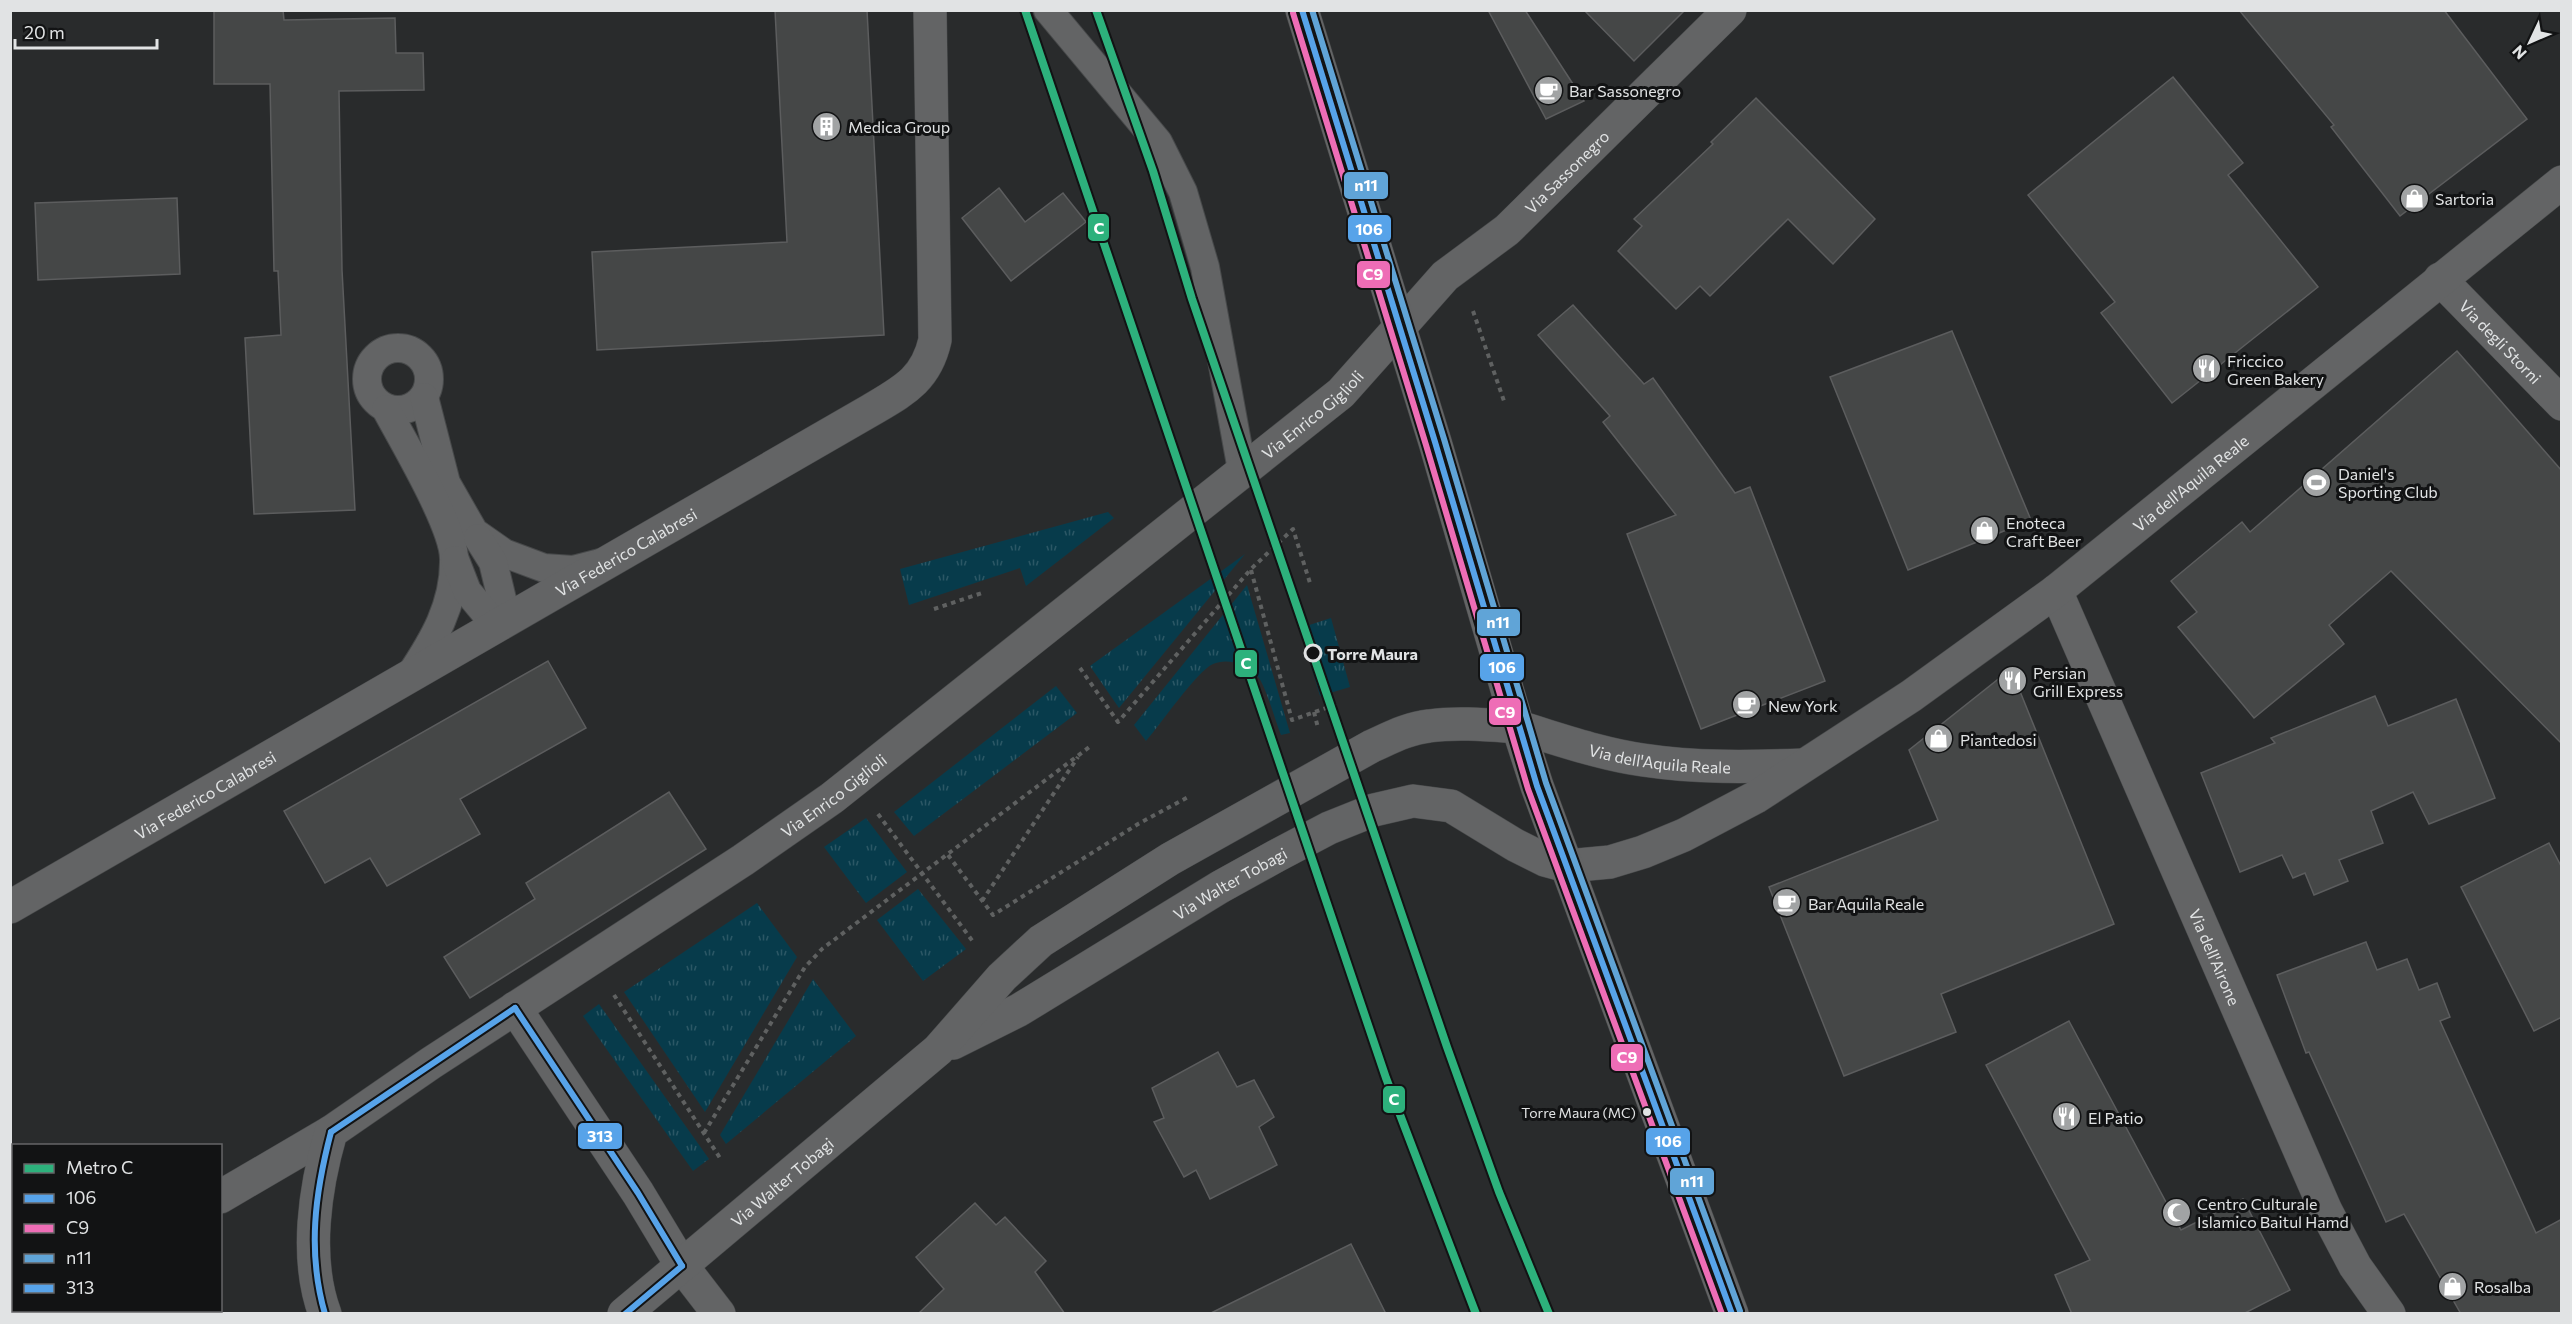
<svg xmlns="http://www.w3.org/2000/svg" width="2572" height="1324" font-family="Commissioner,sans-serif">
<defs>
<pattern id="grass-tufts" width="24" height="20" patternUnits="userSpaceOnUse" patternTransform="scale(1.5)"><rect width="24" height="20" fill="#073b4b"/><path d="M3 7l-1-3M5 7V3M7 7l1-3M15 17l-1-3M17 17v-4M19 17l1-3" fill="none" stroke="#2b5765"/></pattern>
</defs>
<rect width="100%" height="100%" fill="#292b2c"/>
<g fill="url(#grass-tufts)">
<path d="M1108 512 1114 518 1026 586 1020 568 909 605 900 569Z"/>
<path d="M1245 554 1119 708 1090 666Z"/>
<path d="M1247 585 1290 733 1281 735C1275 720 1267 690 1259 678 1250 665 1228 657 1213 664 1197 671 1160 725 1146 741L1134 725Z"/>
<path d="M1331 618 1350 687 1320 696 1300 628Z"/>
<path d="M1056 686 1077 713 914 836 894 812Z"/>
<path d="M866 818 907 872 866 903 824 847Z"/>
<path d="M918 889 966 949 923 981 877 920Z"/>
<path d="M757 903 797 957 705 1112 624 992Z"/>
<path d="M813 979 856 1036 726 1144 720 1135Z"/>
<path d="M599 1004 709 1159 693 1171 583 1016Z"/>
</g>
<g fill="#454747" stroke="#5c5d5e" stroke-width="1.5">
<path d="M214 10H283L284 20 395 18 396 53H423L424 90 339 91 342 270 355 510 254 514 245 338 281 335 278 271H274L270 84H214Z"/>
<path d="M775 10H867L884 335 597 350 592 252 787 242Z"/>
<path d="M1488 10H1525L1584 101 1546 119Z"/>
<path d="M1584 10H1685L1634 61Z"/>
<path d="M2239 10H2444L2527 119 2400 216 2331 127 2334 125Z"/>
<path d="M2173 77 2243 163 2228 175 2318 287 2172 403 2101 313 2115 302 2028 195Z"/>
<path d="M1756 98 1875 219 1833 264 1788 219 1710 296 1700 286 1676 309 1618 251 1642 226 1634 219 1713 144 1711 142Z"/>
<path d="M999 188 1025 222 1063 193 1086 222 1011 281 962 218Z"/>
<path d="M177 198 180 274 38 280 35 203Z"/>
<path d="M1573 305 1644 384 1653 378 1735 493 1750 487 1825 681 1701 729 1627 534 1676 515 1603 422 1610 416 1538 335Z"/>
<path d="M1952 331 2031 520 1908 570 1830 377Z"/>
<path d="M2457 351 2562 471V744L2391 571 2329 625 2344 644 2254 718 2178 627 2197 612 2171 581 2242 522 2250 532Z"/>
<path d="M548 661 586 728 460 799 480 834 387 886 370 858 325 883 284 811Z"/>
<path d="M2011 669 2114 924 1941 994 1956 1032 1844 1076 1769 887 1938 820 1909 750Z"/>
<path d="M2375 696 2388 726 2456 699 2495 798 2429 824 2413 792 2371 811 2383 843 2339 860 2348 881 2314 895 2305 873 2293 878 2282 855 2240 872 2201 773 2275 743 2271 738Z"/>
<path d="M669 792 706 849 470 998 444 957 535 899 526 883Z"/>
<path d="M2549 843 2562 868V1017L2534 1031 2461 887Z"/>
<path d="M2366 942 2377 970 2407 959 2419 990 2437 983 2450 1017 2440 1021 2536 1233 2562 1219V1314H2461L2404 1214 2386 1222 2309 1052 2306 1053 2277 975Z"/>
<path d="M2069 1021 2181 1230 2243 1199 2290 1290 2243 1314H2072L2055 1275 2090 1260 1986 1065Z"/>
<path d="M1218 1052 1237 1087 1254 1080 1274 1117 1259 1127 1277 1165 1210 1199 1196 1170 1184 1177 1154 1122 1164 1118 1152 1088Z"/>
<path d="M975 1203 996 1225 1005 1217 1046 1261 1035 1272 1065 1314H918L944 1289 916 1257Z"/>
<path d="M1351 1244 1386 1314H1209Z"/>
</g>
<g fill="none" stroke-linecap="round" stroke-linejoin="round">
<defs>
<g id="lane">
<path d="M1048 10 1158 142 1183 192 1205 267 1242 470"/>
<circle cx="398" cy="379" r="31"/>
<path d="M424 397 446 483 474 532 504 553 544 568 573 570 600 563"/>
<path d="M386 409C403 441 454 526 454 559 455 605 433 641 409 677"/>
<path d="M478 538 493 562 507 620"/>
<path d="M455 560 467 591 497 627"/>
</g>
<g id="street">
<path id="s1" d="M2440 279 2562 404"/>
<path id="s2" d="M1399 328 1445 276 1507 230 1730 10"/>
<path id="s3" d="M2056 591 2326 1211 2355 1266 2389 1314"/>
<path id="s4" d="M1518 727C1559 739 1600 754 1643 760 1696 768 1749 767 1804 765"/>
<path id="s5" d="M1567 866 1610 862 1643 852 1684 835 1756 797 1911 696 2056 591 2562 182"/>
<path id="s6" d="M10 907 871 410C903 391 926 380 935 340L930 10"/>
<path d="M515 1008 638 1193 682 1266 719 1314"/>
<path d="M220 1197 331 1132"/>
<path d="M34 1314 39 1310"/>
</g>
<g id="secondary">
<path d="M1302 10 1435 442 1518 727 1537 786 1732 1314"/>
<path id="s7" d="M953 1043 1019 1010 1220 887 1276 856 1329 828 1374 810 1413 801 1451 806 1515 845 1545 860 1567 866"/>
<path id="s8" d="M325 1314C304 1258 315 1187 331 1132L431 1063 743 860 832 798 1341 393 1399 328"/>
<path id="s9" d="M624 1314 938 1050 1002 977 1041 941 1170 859 1372 746C1390 738 1409 728 1429 726 1458 722 1489 725 1518 727"/>
</g>
</defs>
<use href="#lane" stroke="#47494a" stroke-width="30"/>
<use href="#street" stroke="#47494a" stroke-width="34"/>
<use href="#secondary" stroke="#47494a" stroke-width="34"/>
<g stroke="#5f6161" stroke-width="4" stroke-dasharray="4.5 4.5" stroke-linecap="butt">
<path d="M1473 311 1504 401"/>
<path d="M1251 570 1292 720 1340 703"/>
<path d="M934 609 982 593"/>
<path d="M1080 668 1118 722 1251 569 1293 529 1310 583"/>
<path d="M1314 712 1318 728"/>
<path d="M878 814 974 943"/>
<path d="M948 855 993 915 1138 824 1190 796"/>
<path d="M982 901 1078 757"/>
<path d="M614 995 720 1158"/>
<path d="M704 1133 805 967 822 949 1092 745"/>
</g>
<use href="#lane" stroke="#636465" stroke-width="28"/>
<use href="#street" stroke="#636465" stroke-width="33"/>
<use href="#secondary" stroke="#636465" stroke-width="33"/>
<defs>
<path id="bus-1" d="M1302 10 1435 442 1537 786 1732 1314"/>
<path id="bus-2" d="M1293 13 1426 445 1528 789 1722 1314"/>
<path id="bus-3" d="M1312 10 1444 439 1546 783 1740 1311"/>
<g id="bus-4">
<path d="M515 1008 638 1193 682 1266"/>
<path d="M331 1132 515 1008"/>
<path d="M325 1314C307 1252 315 1193 331 1132"/>
<path d="M625 1314 682 1266"/>
</g>
</defs>
<use href="#bus-1" stroke="#121314" stroke-width="10"/>
<use href="#bus-2" stroke="#121314" stroke-width="10"/>
<use href="#bus-3" stroke="#121314" stroke-width="10"/>
<use href="#bus-4" stroke="#121314" stroke-width="10"/>
<use href="#bus-1" stroke="#57a3e9" stroke-width="6"/>
<use href="#bus-2" stroke="#ee6db6" stroke-width="6"/>
<use href="#bus-3" stroke="#60a4d7" stroke-width="6"/>
<use href="#bus-4" stroke="#57a3e9" stroke-width="6"/>
<defs>
<g id="metro-1">
<path d="M1025 10 1386 1078 1476 1314"/>
<path d="M1096 10 1153 171 1192 299 1447 1047 1499 1192 1549 1314"/>
</g>
</defs>
<use href="#metro-1" stroke="#121314" stroke-width="12"/>
<use href="#metro-1" stroke="#2db17c" stroke-width="8"/>
</g>
<defs>
<symbol id="cafe-disc" viewBox="-11 -11 22 22"><circle r="9.5" fill="#a1a3a4" stroke="#121314"/><path d="M-5.5-4.5H6V0H3Q3 3.5 0 3.5H-2.5Q-5.5 3.5-5.5 0ZM3-3.2v2h1.7v-2ZM-6 4.5H4V6H-6Z" fill="#fff"/></symbol>
<symbol id="building-disc" viewBox="-11 -11 22 22"><circle r="9.5" fill="#a1a3a4" stroke="#121314"/><path d="M-4-6H4V6H1V3H-1V6H-4ZM-2.5-4.3h1.7v1.8h-1.7ZM.8-4.3h1.7v1.8H.8ZM-2.5-1h1.7V.8h-1.7ZM.8-1h1.7V.8H.8Z" fill="#fff"/></symbol>
<symbol id="shop-disc" viewBox="-11 -11 22 22"><circle r="9.5" fill="#a1a3a4" stroke="#121314"/><path d="M-5-2.5h2.3a2.7 3.5 0 0 1 5.4 0H5L5.5 6h-11ZM-1.5-2.5h3a1.5 2.3 0 0 0-3 0Z" fill="#fff"/></symbol>
<symbol id="restaurant-disc" viewBox="-11 -11 22 22"><circle r="9.5" fill="#a1a3a4" stroke="#121314"/><path d="M-5-6h1v4h1v-4h1v4h1v-4h1v5L-1.5 .5V6h-2V.5L-5-1ZM5-6V6H3V1.5H1.5Q1.5-4 5-6Z" fill="#fff"/></symbol>
<symbol id="stadium-disc" viewBox="-11 -11 22 22"><circle r="9.5" fill="#a1a3a4" stroke="#121314"/><path d="M0-5a6.5 5 0 1 0 0 10a6.5 5 0 1 0 0-10ZM-3.5-1.8h7v3.6h-7Z" fill="#fff"/></symbol>
<symbol id="mosque-disc" viewBox="-11 -11 22 22"><circle r="9.5" fill="#a1a3a4" stroke="#121314"/><path d="M3.5-4.9A6 6 0 1 0 3.5 4.9A5 5 0 1 1 3.5-4.9Z" fill="#fff"/></symbol>
</defs>
<g fill-rule="evenodd">
<use href="#cafe-disc" x="1532" y="74" width="33" height="33"/>
<use href="#building-disc" x="810" y="110" width="33" height="33"/>
<use href="#shop-disc" x="2398" y="182" width="33" height="33"/>
<use href="#restaurant-disc" x="2190" y="352" width="33" height="33"/>
<use href="#stadium-disc" x="2300" y="466" width="33" height="33"/>
<use href="#shop-disc" x="1968" y="514" width="33" height="33"/>
<use href="#restaurant-disc" x="1996" y="664" width="33" height="33"/>
<use href="#cafe-disc" x="1730" y="688" width="33" height="33"/>
<use href="#shop-disc" x="1922" y="722" width="33" height="33"/>
<use href="#cafe-disc" x="1770" y="886" width="33" height="33"/>
<use href="#restaurant-disc" x="2050" y="1100" width="33" height="33"/>
<use href="#mosque-disc" x="2160" y="1196" width="33" height="33"/>
<use href="#shop-disc" x="2436" y="1270" width="33" height="33"/>
</g>
<circle fill="#121314" stroke="#e1e3e4" stroke-width="3" cx="1313" cy="653" r="8"/>
<circle fill="#e1e3e4" stroke="#121314" stroke-width="2" cx="1647" cy="1112" r="5"/>
<g text-anchor="middle" dominant-baseline="central" stroke-width="6" stroke-linejoin="round" paint-order="stroke">
<g font-size="14" fill="#e1e3e4" stroke="#121314" text-anchor="end">
<text x="1636" y="1112">Torre Maura (MC)</text>
</g>
<g font-size="16" fill="#e1e3e4" stroke="#121314" text-anchor="start">
<text x="1569" y="90">Bar Sassonegro</text>
<text x="848" y="126">Medica Group</text>
<text x="2435" y="198">Sartoria</text>
<text x="2227" y="360">Friccico<tspan x="2227" dy="18">Green Bakery</tspan></text>
<text x="2338" y="473">Daniel's<tspan x="2338" dy="18">Sporting Club</tspan></text>
<text x="2006" y="522">Enoteca<tspan x="2006" dy="18">Craft Beer</tspan></text>
<text x="2033" y="672">Persian<tspan x="2033" dy="18">Grill Express</tspan></text>
<text x="1768" y="705">New York</text>
<text x="1960" y="739">Piantedosi</text>
<text x="1808" y="903">Bar Aquila Reale</text>
<text x="2088" y="1117">El Patio</text>
<text x="2197" y="1203">Centro Culturale<tspan x="2197" dy="18">Islamico Baitul Hamd</tspan></text>
<text x="2474" y="1286">Rosalba</text>
</g>
<g font-size="16" fill="#e1e3e4" stroke="#121314">
<text stroke="none"><textPath href="#s2" startOffset="230">Via Sassonegro</textPath></text>
<text stroke="none"><textPath href="#s1" startOffset="87">Via degli Storni</textPath></text>
<text stroke="none"><textPath href="#s8" startOffset="1402">Via Enrico Giglioli</textPath></text>
<text stroke="none"><textPath href="#s5" startOffset="740">Via dell'Aquila Reale</textPath></text>
<text stroke="none"><textPath href="#s6" startOffset="711">Via Federico Calabresi</textPath></text>
<text stroke="none"><textPath href="#s4" startOffset="146">Via dell'Aquila Reale</textPath></text>
<text stroke="none"><textPath href="#s6" startOffset="225">Via Federico Calabresi</textPath></text>
<text stroke="none"><textPath href="#s8" startOffset="790">Via Enrico Giglioli</textPath></text>
<text stroke="none"><textPath href="#s7" startOffset="320">Via Walter Tobagi</textPath></text>
<text stroke="none"><textPath href="#s3" startOffset="399">Via dell'Airone</textPath></text>
<text stroke="none"><textPath href="#s9" startOffset="206">Via Walter Tobagi</textPath></text>
</g>
<g font-size="16" font-weight="bold" fill="#e1e3e4" stroke="#121314" text-anchor="start">
<text x="1327" y="653">Torre Maura</text>
</g>
</g>
<g stroke="#121314" stroke-width="2">
<rect x="1343" y="171" width="46" height="29" rx="6" fill="#60a4d7"/>
<rect x="1087" y="213" width="23" height="29" rx="6" fill="#2db17c"/>
<rect x="1347" y="214" width="45" height="29" rx="6" fill="#57a3e9"/>
<rect x="1356" y="260" width="35" height="29" rx="6" fill="#ee6db6"/>
<rect x="1476" y="608" width="45" height="29" rx="6" fill="#60a4d7"/>
<rect x="1234" y="649" width="24" height="29" rx="6" fill="#2db17c"/>
<rect x="1479" y="653" width="46" height="29" rx="6" fill="#57a3e9"/>
<rect x="1488" y="697" width="34" height="29" rx="6" fill="#ee6db6"/>
<rect x="1610" y="1043" width="34" height="29" rx="6" fill="#ee6db6"/>
<rect x="1382" y="1085" width="24" height="29" rx="6" fill="#2db17c"/>
<rect x="577" y="1122" width="46" height="28" rx="6" fill="#57a3e9"/>
<rect x="1645" y="1127" width="46" height="29" rx="6" fill="#57a3e9"/>
<rect x="1669" y="1167" width="46" height="29" rx="6" fill="#60a4d7"/>
</g>
<g font-size="16" text-anchor="middle" font-weight="bold" fill="#fff">
<text x="1366" y="191">n11</text>
<text x="1099" y="234">C</text>
<text x="1369" y="235">106</text>
<text x="1373" y="280">C9</text>
<text x="1498" y="628">n11</text>
<text x="1246" y="669">C</text>
<text x="1502" y="673">106</text>
<text x="1505" y="718">C9</text>
<text x="1627" y="1063">C9</text>
<text x="1394" y="1105">C</text>
<text x="600" y="1142">313</text>
<text x="1668" y="1147">106</text>
<text x="1692" y="1187">n11</text>
</g>
<rect width="2572" height="1324" fill="none" stroke="#e1e3e4" stroke-width="24"/>
<rect x="12" y="1144" width="210" height="168" fill="#121314" stroke="#656667" stroke-width="1.5"/>
<rect x="24" y="1164" width="30" height="9" fill="#2db17c" stroke="#656667" stroke-width="1.5"/>
<text x="66" y="1174" font-size="18" fill="#e1e3e4">Metro C</text>
<rect x="24" y="1194" width="30" height="9" fill="#57a3e9" stroke="#656667" stroke-width="1.5"/>
<text x="66" y="1204" font-size="18" fill="#e1e3e4">106</text>
<rect x="24" y="1224" width="30" height="9" fill="#ee6db6" stroke="#656667" stroke-width="1.5"/>
<text x="66" y="1234" font-size="18" fill="#e1e3e4">C9</text>
<rect x="24" y="1254" width="30" height="9" fill="#60a4d7" stroke="#656667" stroke-width="1.5"/>
<text x="66" y="1264" font-size="18" fill="#e1e3e4">n11</text>
<rect x="24" y="1284" width="30" height="9" fill="#57a3e9" stroke="#656667" stroke-width="1.5"/>
<text x="66" y="1294" font-size="18" fill="#e1e3e4">313</text>
<g transform="translate(2530 42) rotate(226)" stroke="#121314" stroke-width="4.5" paint-order="stroke">
<path d="M0-4.5L10 22L0 15L-10 22Z" fill="#e1e3e4"/>
<text y="-9" font-size="16" font-weight="bold" text-anchor="middle" fill="#e1e3e4">N</text>
</g>
<path d="M15 39v9h142v-9" fill="none" stroke="#e1e3e4" stroke-width="3"/>
<text x="24" y="39" font-size="18" fill="#e1e3e4" stroke="#121314" stroke-width="4.5" paint-order="stroke">20 m</text>
</svg>
